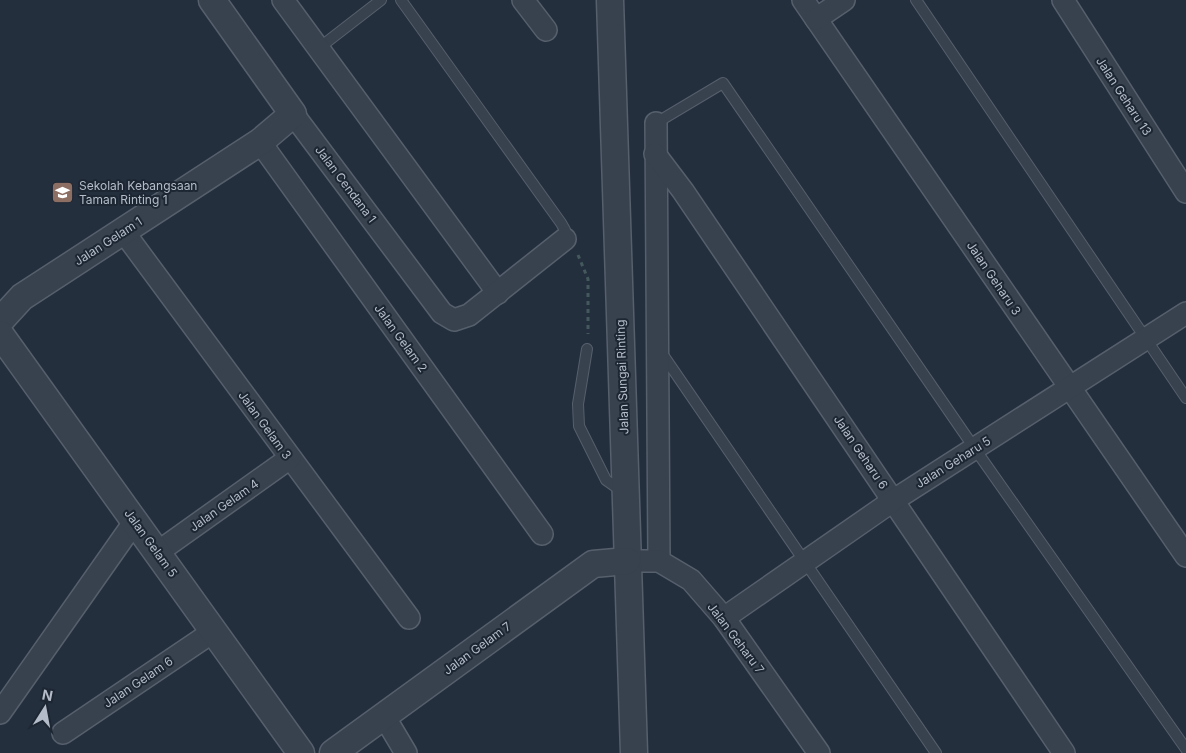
<svg xmlns="http://www.w3.org/2000/svg" width="1186" height="753" font-family="Inter,sans-serif">
<rect width="100%" height="100%" fill="#242f3e"/>
<g fill="none" stroke-linecap="round" stroke-linejoin="round">
<defs>
<g id="service">
<path d="M401 0 561 223 565 230V239"/>
<path d="M916 0 1186 398"/>
<path d="M319 48 381 0"/>
<path d="M656 123 723 83 975 449 1186 749"/>
<path d="M587 349 578 404 579 426 606 480 623 492"/>
<path d="M661 352 936 753"/>
</g>
<g id="minor">
<path d="M283 0 498 293"/>
<path d="M523 0 546 30"/>
<path d="M803 0 1186 556"/>
<path d="M1063 0 1186 192"/>
<path d="M816 19 844 0"/>
<path d="M293 114 442 313 454 320 469 315 565 239"/>
<path d="M656 123 659 561"/>
<path d="M260 142 542 534"/>
<path d="M655 154 683 191 1064 753"/>
<path d="M123 231 409 618"/>
<path d="M158 552 290 458"/>
<path d="M627 561H659L691 580 724 618 819 753"/>
<path d="M724 618 894 500 1186 313"/>
<path d="M0 713 135 521"/>
<path d="M384 716 406 753"/>
<path d="M63 733 214 631"/>
</g>
<g id="tertiary">
<path d="M610 0 634 753"/>
<path d="M0 321 22 297 260 142 293 114 212 0"/>
<path d="M0 334 301 753"/>
<path d="M333 753 593 564 627 561"/>
</g>
</defs>
<use href="#service" stroke="#565f6c" stroke-width="12"/>
<use href="#minor" stroke="#565f6c" stroke-width="24"/>
<use href="#tertiary" stroke="#565f6c" stroke-width="29"/>
<path stroke="#44595c" stroke-width="3" stroke-dasharray="4 4" stroke-linecap="butt" d="M578 255 588 279V334"/>
<use href="#service" stroke="#38414e" stroke-width="10"/>
<use href="#minor" stroke="#38414e" stroke-width="21"/>
<use href="#tertiary" stroke="#38414e" stroke-width="26"/>
</g>
<defs>
<symbol id="school-square" viewBox="-11 -11 22 22"><rect x="-9" y="-9" width="18" height="18" rx="4" fill="#8d6e63" stroke="#1d2633"/><path d="M0-5L7-2L0 1L-7-2ZM-4 1L0 2.5L4 1V4Q0 6-4 4Z" fill="#fff"/></symbol>
</defs>
<g fill-rule="evenodd">
<use href="#school-square" x="50" y="180" width="25" height="25"/>
</g>
<g text-anchor="middle" dominant-baseline="central" stroke-width="4" stroke-linejoin="round" paint-order="stroke">
<g font-size="12" fill="#b4bcc9" stroke="#1d2633">
<text transform="translate(1124 96) rotate(57)">Jalan Geharu 13</text>
<text transform="translate(346 184) rotate(53)">Jalan Cendana 1</text>
<text transform="translate(108 241) rotate(-33)">Jalan Gelam 1</text>
<text transform="translate(994 278) rotate(56)">Jalan Geharu 3</text>
<text transform="translate(401 338) rotate(54)">Jalan Gelam 2</text>
<text transform="translate(622 377) rotate(-92)">Jalan Sungai Rinting</text>
<text transform="translate(265 425) rotate(54)">Jalan Gelam 3</text>
<text transform="translate(861 452) rotate(56)">Jalan Geharu 6</text>
<text transform="translate(953 462) rotate(-32)">Jalan Geharu 5</text>
<text transform="translate(224 505) rotate(-35)">Jalan Gelam 4</text>
<text transform="translate(151 543) rotate(54)">Jalan Gelam 5</text>
<text transform="translate(736 638) rotate(53)">Jalan Geharu 7</text>
<text transform="translate(477 648) rotate(-36)">Jalan Gelam 7</text>
<text transform="translate(138 682) rotate(-34)">Jalan Gelam 6</text>
</g>
<g font-size="12" fill="#b4bcc9" stroke="#1d2633" text-anchor="start">
<text x="79" y="185">Sekolah Kebangsaan<tspan x="79" dy="14">Taman Rinting 1</tspan></text>
</g>
</g>
<g transform="translate(45 708) rotate(11)" stroke="#1d2633" stroke-width="4" paint-order="stroke">
<path d="M0-4L9 19L0 12L-9 19Z" fill="#b4bcc9"/>
<text y="-8" font-size="14" font-weight="bold" text-anchor="middle" fill="#b4bcc9">N</text>
</g>
</svg>
